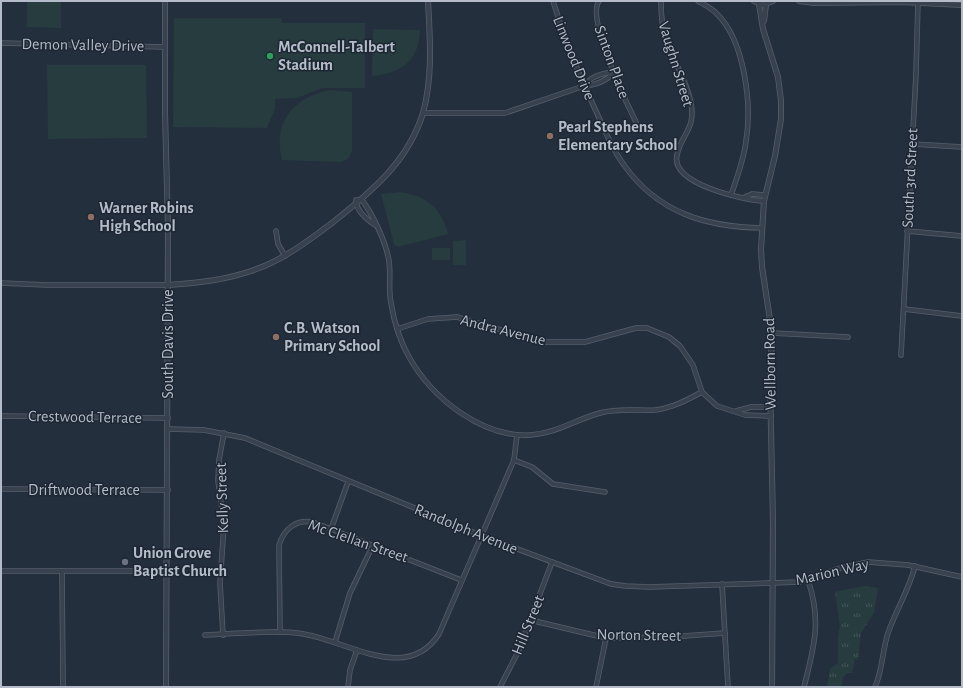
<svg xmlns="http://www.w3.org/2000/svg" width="963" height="688" font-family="'Alegreya Sans',sans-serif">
<defs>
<pattern id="park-tufts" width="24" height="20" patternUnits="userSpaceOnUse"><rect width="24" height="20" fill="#263c3f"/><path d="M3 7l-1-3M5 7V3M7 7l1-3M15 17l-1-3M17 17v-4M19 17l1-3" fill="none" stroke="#435659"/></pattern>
</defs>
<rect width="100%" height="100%" fill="#242f3e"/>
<path fill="url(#park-tufts)" d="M863 586 878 588 874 613 861 633 858 660 855 659 852 673H847L843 677 841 687H827L830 669 838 663V636L840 627 835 592Z"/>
<g fill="#263c3f">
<path d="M27 1H61V28L27 27Z"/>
<path d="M174 18H281L282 23H365V88H322L297 98 275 99V109L267 128 173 127Z"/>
<path d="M373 29 420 30C419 61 402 73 372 76Z"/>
<path d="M47 65H146L147 138 48 139Z"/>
<path d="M330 90 352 92V150C350 158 348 160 340 162L282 160C272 122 294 97 330 90Z"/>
<path d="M400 192C426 195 442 209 448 234L398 247 394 244 381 194Z"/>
<path d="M466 240V265H453V241Z"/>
<rect x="432" y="248" width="18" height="12"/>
</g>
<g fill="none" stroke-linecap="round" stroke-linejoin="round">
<defs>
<g id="minor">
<path d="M553 1C564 38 578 73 595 109 604 128 611 148 624 165 658 213 706 227 762 228"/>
<path d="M599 1C586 18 626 102 636 122"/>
<path d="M661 1C661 15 662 30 667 43 675 63 687 82 691 103 696 130 681 134 677 155 670 184 743 200 764 201"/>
<path d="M698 1C705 5 711 8 716 13 745 40 752 105 746 141 744 159 737 178 731 195"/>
<path d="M1 43 165 47"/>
<path d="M584 86C590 77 603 73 614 72"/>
<path d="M423 113H505L584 86C595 85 607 81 614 72"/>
<path d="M912 144 962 147"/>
<path d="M745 197 752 194 765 195"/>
<path d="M375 225C366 219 356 211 356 200H362C373 215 386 242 389 261 391 275 388 289 391 303 394 322 400 341 409 357 432 398 482 438 531 435 557 433 577 419 600 413 619 408 636 411 655 410 672 408 687 400 702 392"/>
<path d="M276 231 278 244 285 256"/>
<path d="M907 231 962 236"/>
<path d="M1 283 47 285H168"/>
<path d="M904 309 962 316"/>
<path d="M397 329 428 319 457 317 542 342H585L636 328H647L669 337 680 346 693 365 702 392 717 406 745 415 771 416"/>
<path d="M772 333 848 337"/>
<path d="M901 355 916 74 918 1"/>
<path d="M736 411 751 407H770"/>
<path d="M1 416 168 418"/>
<path d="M168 429 204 430 245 438 480 535 611 584 626 586 649 587 800 582 840 568 868 562 908 565 962 577"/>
<path d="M514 460 532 467 553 484 605 492"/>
<path d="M1 489 168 490"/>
<path d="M331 529 348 482"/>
<path d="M1 571H167"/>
<path d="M62 571 63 687"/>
<path d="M722 584 728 687"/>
<path d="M530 620 606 638 670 637 725 633"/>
<path d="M280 632 279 545C284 529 296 519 313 522L461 580"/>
<path d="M205 635C235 634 267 630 297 633 342 637 406 686 439 634L514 460 517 435"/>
<path d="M223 635 220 583 224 525 218 481 219 460 224 433"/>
<path d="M335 642 350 593 373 545"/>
<path d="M348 687 350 670 357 650"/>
<path d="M500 687 518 652 552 562"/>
<path d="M596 687 606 638"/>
<path d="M804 687C814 646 822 622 808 580"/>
<path d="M875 687C883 669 882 651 888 633 896 610 909 590 915 566"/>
</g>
<g id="tertiary">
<path d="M165 1V113L168 228 166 687"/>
<path d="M754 1 763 5 773 1"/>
<path d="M799 1 814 3 903 2 962 5"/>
<path d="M759 4 763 29 778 77 781 101V119L775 156 764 201 761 249 762 267 772 333 770 384 773 521 772 687"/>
<path d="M764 21 766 5"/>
<path d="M168 285C198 283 226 280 254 270 283 260 308 241 332 223 371 192 408 162 423 113 433 77 430 38 428 1"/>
</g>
</defs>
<use href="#minor" stroke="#565f6c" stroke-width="5.5"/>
<use href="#tertiary" stroke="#565f6c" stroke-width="6"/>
<use href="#minor" stroke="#38414e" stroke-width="4"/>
<use href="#tertiary" stroke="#38414e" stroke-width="4.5"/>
</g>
<circle fill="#2e9e5b" stroke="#1d2633" stroke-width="1.5" cx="270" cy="56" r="4"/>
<g fill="#8d6e63" stroke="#1d2633" stroke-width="1.5">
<circle cx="550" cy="136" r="4"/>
<circle cx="91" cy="217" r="4"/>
<circle cx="276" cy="337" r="4"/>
</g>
<circle fill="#6b7280" stroke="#1d2633" stroke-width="1.5" cx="125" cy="562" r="4"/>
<g text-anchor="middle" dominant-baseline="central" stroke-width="3" stroke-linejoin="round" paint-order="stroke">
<g font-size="16" fill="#b4bcc9" stroke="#1d2633">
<text transform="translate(83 45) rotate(1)">Demon Valley Drive</text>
<text transform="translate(574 58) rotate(68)">Linwood Drive</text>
<text transform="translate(612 62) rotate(70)">Sinton Place</text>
<text transform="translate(676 64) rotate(73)">Vaughn Street</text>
<text transform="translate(910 178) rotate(-87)">South 3rd Street</text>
<text transform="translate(503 330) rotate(14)">Andra Avenue</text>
<text transform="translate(168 344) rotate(-90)">South Davis Drive</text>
<text transform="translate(770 364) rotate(-91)">Wellborn Road</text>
<text transform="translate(85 417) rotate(1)">Crestwood Terrace</text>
<text x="84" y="490">Driftwood Terrace</text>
<text transform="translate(222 498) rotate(-92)">Kelly Street</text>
<text transform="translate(466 529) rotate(22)">Randolph Avenue</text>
<text transform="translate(358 541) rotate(19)">Mc Clellan Street</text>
<text transform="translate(832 572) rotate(-13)">Marion Way</text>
<text transform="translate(528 625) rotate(-68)">Hill Street</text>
<text transform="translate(639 635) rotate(1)">Norton Street</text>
</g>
<g font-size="16" font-weight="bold" fill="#b4bcc9" stroke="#1d2633" text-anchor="start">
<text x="278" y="47">McConnell-Talbert<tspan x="278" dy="18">Stadium</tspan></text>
<text x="558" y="127">Pearl Stephens<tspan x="558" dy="18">Elementary School</tspan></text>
<text x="99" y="208">Warner Robins<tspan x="99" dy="18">High School</tspan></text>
<text x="284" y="328">C.B. Watson<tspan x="284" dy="18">Primary School</tspan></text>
<text x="133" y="553">Union Grove<tspan x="133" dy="18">Baptist Church</tspan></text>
</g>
</g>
<rect width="963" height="688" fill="none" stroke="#b4bcc9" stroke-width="4"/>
</svg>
